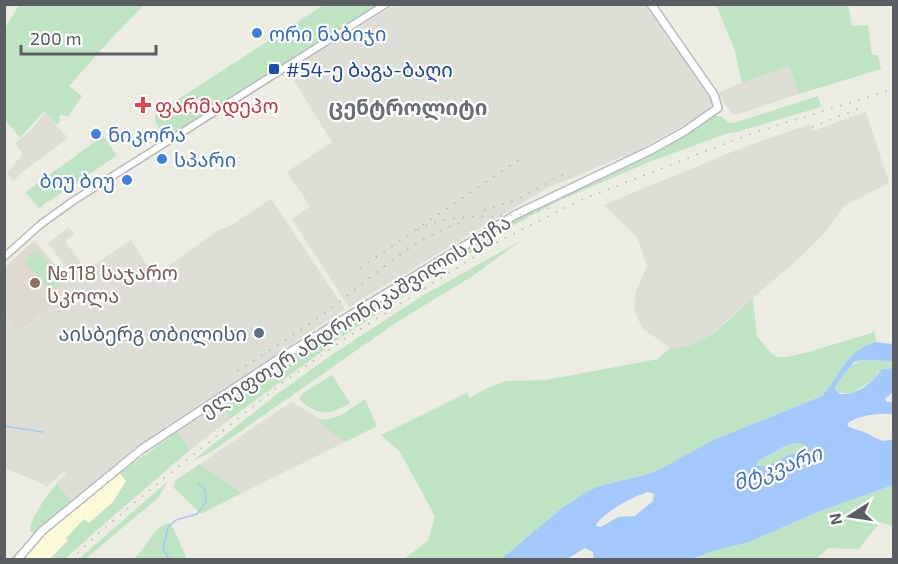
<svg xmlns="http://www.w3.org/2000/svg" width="898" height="564" font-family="'Exo 2','Noto Sans Georgian',sans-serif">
<rect width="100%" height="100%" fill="#edece2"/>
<path fill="#fcf9d7" d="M120 473 126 481 113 502 89 523 84 520 66 538 68 540 50 559 23 560 32 547 49 529Z"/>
<g fill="#deddd6">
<path d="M395 5H648L711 96 713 103 709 111 641 149 547 188 349 307 292 219 310 206 287 172 332 142 288 71Z"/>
<path d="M789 66 799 94 736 115 732 114 718 93 736 85Z"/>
<path d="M866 112 889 183 844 206 828 229 798 259 704 340 682 349 670 348 642 328 634 310 636 291 647 266 637 237 604 205 734 151 810 124 812 131Z"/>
<path d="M45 113 68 138 20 174 13 182 7 173 23 154 15 143 28 133Z"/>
<path d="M271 199 345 309 165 427 71 501 57 483 65 475V470L47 487 43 484 5 468 4 317 20 332 60 299 65 279 72 275 48 243 69 227 74 234 65 241 86 270 131 240 154 276 222 228H227Z"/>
<path d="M291 402 321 419 318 422 345 442 242 493 200 464Z"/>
<path d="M221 404 230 419 190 450 178 431Z"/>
</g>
<path fill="#dddbd0" d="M34 241 67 278 65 279 66 287 60 299 19 332 5 317 4 268Z"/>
<g fill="#bfe4c4">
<path d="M325 4 376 5 165 138 155 121V116L157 113Z"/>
<path d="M19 5H144L108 42 69 86 82 96 68 117 61 114 58 118 61 120 57 125 44 111 20 138 4 118 5 28Z"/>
<path d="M716 5H848L852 26 868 25 872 55H878L881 69 799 94 789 66 742 83 734 48Z"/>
<path d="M818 96 821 107 737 132 728 133 647 163 556 202 505 230 343 336 230 419 221 404 364 310 465 252 514 220 542 205 657 152 715 116H721L729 123 737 122Z"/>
<path d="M103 136 116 154V156L39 208 26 193 27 191Z"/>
<path d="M522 240 471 277 397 322 211 452 191 462 276 395 330 356 422 296Z"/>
<path d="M36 250 64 279 52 291 24 262Z"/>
<path d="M753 298 757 336 771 353 777 357H787L805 353 875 332 876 342C844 351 842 374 822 396L713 440 660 469 645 475 599 486 588 491 562 508 501 559H404L428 541 435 516 400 452 381 435 467 393 470 398 483 390 505 381 546 380 658 359 670 348C703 351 729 318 753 298Z"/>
<path d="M862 360 893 361V368H886L878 372 873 380 850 394 836 392C835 380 850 363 862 360Z"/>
<path d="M332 375 350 403C329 416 317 416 299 399L302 394Z"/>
<path d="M365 399 377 426 345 442 318 422 321 419C338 421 351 408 365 399Z"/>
<path d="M178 431 190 450 104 524 65 559H50L68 540 66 538 84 519 89 523 113 502 126 481 120 473Z"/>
<path d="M797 443 805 445 806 449 786 456 770 465 756 466 758 461 785 446Z"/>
<path d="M200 464 242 493 201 514 173 487 176 480Z"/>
<path d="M168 481 158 498 85 559H79Z"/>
<path d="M57 483 71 501 34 533 30 531C29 518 49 494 57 483Z"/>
<path d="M893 485V526L880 522 859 549 828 548 816 559 693 560 710 552 749 542 818 512Z"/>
<path d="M169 523 173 528 187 559H133C147 549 151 528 169 523Z"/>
</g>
<path fill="#a3c9fc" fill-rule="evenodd" d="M876 342 893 344V361L862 360 854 362 838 382 835 389 840 394H850L863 388 873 380 882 369 893 368V392L885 399 887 402H893V414C880 413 857 415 847 424L849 427C854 429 859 430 864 432 876 437 880 444 893 439V485L818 512 749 542 710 552 693 559H594L593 552 585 548 567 559H501L562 508 588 491 599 486 645 475 660 469 713 440 822 396C842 374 844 351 876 342ZM797 443 805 445 806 449 786 456 770 465 756 466 758 461 785 446ZM648 492 654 494 653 501 635 516 618 517 601 527 596 526C600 514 636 495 648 492Z"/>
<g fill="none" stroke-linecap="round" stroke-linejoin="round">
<g stroke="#a3c9fc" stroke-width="1.5">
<path d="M4 426 43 432"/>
<path d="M170 560 163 549 168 527 176 520 197 514 206 502 205 490 198 483"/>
</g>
<defs>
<path id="tertiary" d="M4 257 41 224 73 201 386 4"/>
<path id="secondary" d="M17 560 42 531 142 449 277 360 515 215 651 150 685 131 718 108 714 95 651 4"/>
</defs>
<use href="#tertiary" stroke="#b7b9be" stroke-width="9"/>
<use href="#secondary" stroke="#b8bac0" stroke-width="10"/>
<use href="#tertiary" stroke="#fff" stroke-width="6"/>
<use href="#secondary" stroke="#fff" stroke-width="7"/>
<g stroke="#b3b4b4" stroke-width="1.5" stroke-dasharray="1.5 8" stroke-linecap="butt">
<path d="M812 127 865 106"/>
<path d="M484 210 516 200 570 171"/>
<path d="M417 230C459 207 506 224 549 208"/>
<path d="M360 268 524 156"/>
<path d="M237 371C267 352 297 333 326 312 365 283 414 237 460 223"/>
<path d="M71 560 96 535 157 484 282 383 346 338 501 240 581 200 711 149 756 132 894 89"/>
</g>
</g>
<g fill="#3f7fe0" stroke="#fff" stroke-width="2">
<circle cx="257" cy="33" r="6"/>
<circle cx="96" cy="134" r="6"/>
<circle cx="162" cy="159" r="6"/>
<circle cx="127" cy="180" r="6"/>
</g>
<rect fill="#1a4fb4" stroke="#fff" stroke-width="2" x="268" y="63" width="12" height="12" rx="3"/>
<path fill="#e0444e" stroke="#fff" stroke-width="2" d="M140 96h6v6h6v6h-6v6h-6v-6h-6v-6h6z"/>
<circle fill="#8d6e63" stroke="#fff" stroke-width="2" cx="35" cy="283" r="6"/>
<circle fill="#5c6f8a" stroke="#fff" stroke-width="2" cx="259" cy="333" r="6"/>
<g text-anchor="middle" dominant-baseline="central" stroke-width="4.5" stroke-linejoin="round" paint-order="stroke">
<g font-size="20" fill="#366cbe" stroke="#fff" text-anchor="start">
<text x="269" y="33">ორი ნაბიჯი</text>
<text x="108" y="134">ნიკორა</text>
<text x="174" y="159">სპარი</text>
<text x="115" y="180" text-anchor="end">ბიუ ბიუ</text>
</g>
<g font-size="20" fill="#164399" stroke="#fff" text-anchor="start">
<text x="286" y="69">#54-ე ბაგა-ბაღი</text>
</g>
<g font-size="20" fill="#be3a42" stroke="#fff" text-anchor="start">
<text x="155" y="105">ფარმადეპო</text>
</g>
<g font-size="20" fill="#785e54" stroke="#fff" text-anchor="start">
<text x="47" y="272">№118 საჯარო<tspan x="47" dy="23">სკოლა</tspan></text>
</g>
<g font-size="20" fill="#5a5d62" stroke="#fff">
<text transform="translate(355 315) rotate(-32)">ელეფთერ ანდრონიკაშვილის ქუჩა</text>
</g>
<g font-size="20" fill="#4e5e75" stroke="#fff" text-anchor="end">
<text x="247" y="333">აისბერგ თბილისი</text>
</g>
<g font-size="21" font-weight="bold" fill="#6b6f74" stroke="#fff">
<text x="408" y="106">ცენტროლიტი</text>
</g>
<g font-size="21" font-style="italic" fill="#4671be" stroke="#fff">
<text transform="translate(777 467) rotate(-20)">მტკვარი</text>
</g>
</g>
<rect width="898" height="564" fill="none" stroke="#5a5d62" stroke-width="12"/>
<g transform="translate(850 516) rotate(258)" stroke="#ffffff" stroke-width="4.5" paint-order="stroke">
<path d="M0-4.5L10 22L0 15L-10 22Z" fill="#5a5d62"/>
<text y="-9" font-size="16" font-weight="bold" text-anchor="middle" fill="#5a5d62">N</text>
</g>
<path d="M21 45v9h135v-9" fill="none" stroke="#5a5d62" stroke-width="3"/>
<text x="30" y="45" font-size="18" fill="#5a5d62" stroke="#ffffff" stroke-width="4.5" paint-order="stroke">200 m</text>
</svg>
